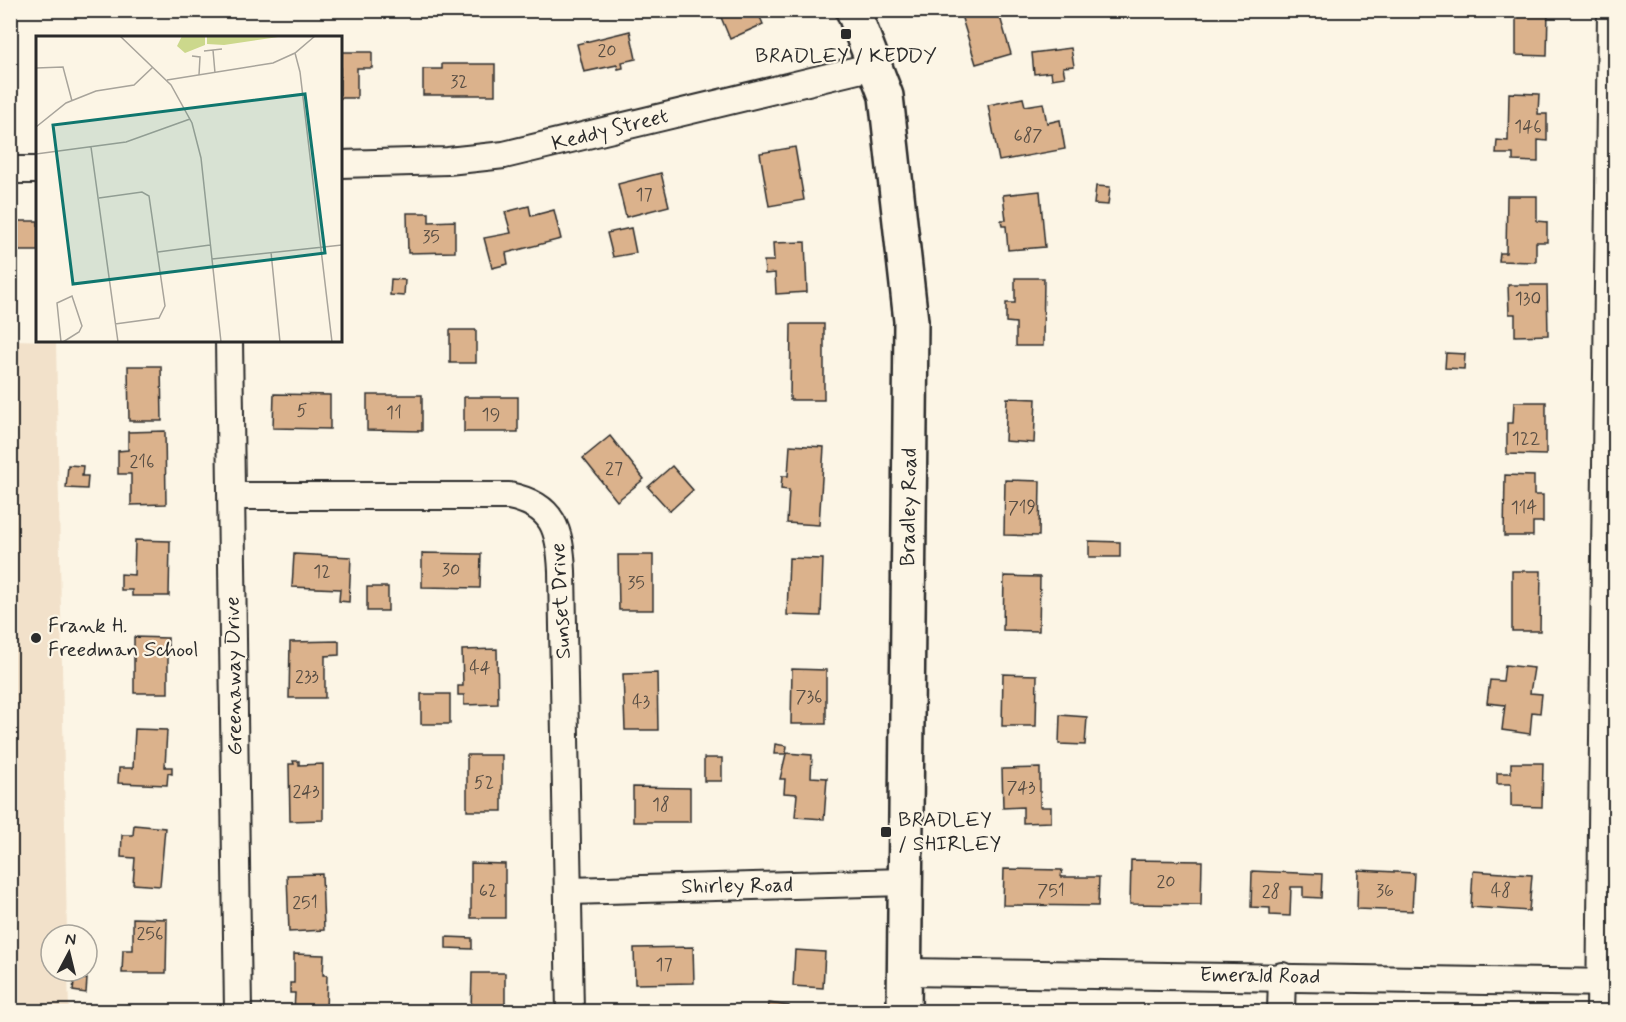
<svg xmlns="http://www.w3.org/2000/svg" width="1626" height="1022" font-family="Mynerve,sans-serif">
<rect width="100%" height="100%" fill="#fcf5e5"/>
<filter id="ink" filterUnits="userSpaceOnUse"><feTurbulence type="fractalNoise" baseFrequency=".0167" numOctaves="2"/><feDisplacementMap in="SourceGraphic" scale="12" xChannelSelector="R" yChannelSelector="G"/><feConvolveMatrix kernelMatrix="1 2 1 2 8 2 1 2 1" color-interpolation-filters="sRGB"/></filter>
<g filter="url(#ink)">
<path fill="#f2e1ca" d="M11 340 56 341 67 935H51V971H68L69 1011H11Z"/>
<g fill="#dbb28c" stroke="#2b2b2b" stroke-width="1.5">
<path d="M718 10H757L763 24 730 39Z"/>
<path d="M965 10H998L1011 54 976 64 960 12Z"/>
<path d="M1516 10H1548L1547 56 1516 55Z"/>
<path d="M630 31 636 59 622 62 623 68 618 69 617 65 584 72 577 44Z"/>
<path d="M1071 48 1074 66 1063 67 1065 77 1052 79 1051 72 1034 74 1032 53Z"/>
<path d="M340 52H372V68H357V98H340Z"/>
<path d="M442 64H495V95H423V69H442Z"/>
<path d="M1509 93 1539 94 1538 114H1547V141L1538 140V162L1513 161V154H1496L1497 140 1508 141Z"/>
<path d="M1023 98 1025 106 1043 103 1047 123 1060 120 1065 149 999 161 988 105Z"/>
<path d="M795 147 804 200 769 206 760 153Z"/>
<path d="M661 173 669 206 626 217 618 184Z"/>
<path d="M1096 186 1110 187 1108 205 1094 204Z"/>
<path d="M1040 191 1045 247 1008 250 1006 226H1002L1001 220H1006L1003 195Z"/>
<path d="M1507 196H1537V221L1547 222V242H1536V262L1499 261 1500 253H1506Z"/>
<path d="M529 206 531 216 554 210 561 239 506 253 508 264 492 268 484 238 511 233 505 212Z"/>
<path d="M407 213H429V222L455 221V252L408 253Z"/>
<path d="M10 217H15V221H38V251H10Z"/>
<path d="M631 228 636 253 613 257 607 233Z"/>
<path d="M805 242 807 292 776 294 775 273 765 274 764 261H774L773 243Z"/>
<path d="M1015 278H1044L1043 346H1016V323L1006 322V303H1015Z"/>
<path d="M391 279 405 280 404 296 390 295Z"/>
<path d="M1508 285H1547L1548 335 1515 336V314H1509Z"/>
<path d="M791 324H824V400H790Z"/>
<rect x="450" y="330" width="26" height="33"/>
<path d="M1446 353 1465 354 1464 369 1445 368Z"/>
<path d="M128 366H161L162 421H129Z"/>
<path d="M274 394 330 395V429L273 428Z"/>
<path d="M367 395H422V431L367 430Z"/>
<rect x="464" y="397" width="54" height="35"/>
<path d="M1007 398 1036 399 1034 443 1005 441Z"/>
<path d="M1514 402H1546V455L1507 454V423H1513Z"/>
<path d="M165 431 166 504 131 505V474H118V451L128 450V432Z"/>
<path d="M610 436 644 479 617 501 583 458Z"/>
<path d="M790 445 824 447 819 525 787 523 789 490 781 489 782 476H788Z"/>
<path d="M68 465 83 466 82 476H88L87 489 66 488Z"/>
<path d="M672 466 693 490 670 511 648 487Z"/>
<path d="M1505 475 1534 476V495H1543V522H1533V536H1504Z"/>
<path d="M1005 480 1040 481 1039 536 1004 535Z"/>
<path d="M135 540 170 541 169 596H132V590H121V574L134 575Z"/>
<path d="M1089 541 1120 542V557H1089Z"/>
<path d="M422 553 481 554 480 588 422 587Z"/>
<path d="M294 554 351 557 349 602 339 601 340 589 292 587Z"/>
<path d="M618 555H653V610H619Z"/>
<path d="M789 558 823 559 821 616 787 615Z"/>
<path d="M1512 571H1541L1540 631H1512Z"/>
<path d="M1004 576 1040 577 1039 631 1003 630Z"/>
<rect x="367" y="587" width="21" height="24"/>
<path d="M134 637 168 638V693H134Z"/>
<path d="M339 641V655L325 656V698H289L290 642Z"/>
<path d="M497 649 498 704 464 705V695H458V686H463L462 650Z"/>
<path d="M1505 665 1534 668 1530 693 1542 694 1540 713 1532 712 1530 734 1502 730 1505 705 1487 703 1490 680 1503 681Z"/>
<path d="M792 669 826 670V724H791Z"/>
<path d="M657 673 658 730H625L623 674Z"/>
<path d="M1003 674 1037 675 1036 726H1002Z"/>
<rect x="421" y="694" width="29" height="30"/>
<path d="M1060 715 1087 717 1085 745 1059 744Z"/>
<path d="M135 729 167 730 165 767H172V774L168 773 167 785 118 783 119 768H133Z"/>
<path d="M775 744 787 746 786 753 812 755 811 777 827 778 824 819 795 817 797 794 784 793 785 779H780L786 754H774Z"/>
<rect x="467" y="755" width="35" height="56"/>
<rect x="704" y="758" width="18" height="23"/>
<path d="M293 761H299V765L323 764V820L290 821 289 764H294Z"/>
<path d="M1511 763H1543L1542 807 1511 806V784H1497V773H1511Z"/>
<path d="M1040 768V807H1051V822L1023 823V807L1003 808 1002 769Z"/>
<path d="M633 787 690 788V822H633Z"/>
<path d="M134 825 165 828 160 886 133 884 135 858 121 857 122 835H133Z"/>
<path d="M1131 860 1202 861 1201 905 1130 904Z"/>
<path d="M471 863 505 864V918H471Z"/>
<path d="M1004 869 1062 870 1061 877H1099L1098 906 1003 905Z"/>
<path d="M1358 870 1414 873 1412 911 1357 909Z"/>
<path d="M1252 871 1322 874 1321 898 1303 897V887H1291L1290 916 1270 915V908L1251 907Z"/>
<path d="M1473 871 1532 875 1529 911 1471 907Z"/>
<path d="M322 874 324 930 289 932 287 875Z"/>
<path d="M133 918 167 919 166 973H122L123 950H133Z"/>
<path d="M446 937 472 938V949L446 948Z"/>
<path d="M693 947 694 983 635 984 634 948Z"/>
<path d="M795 950 825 952 823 988 793 986Z"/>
<path d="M294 954 324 955 323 975H327L326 1012H294L295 993H290V983H294Z"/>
<path d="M75 971H84L83 979H87L86 993 73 991Z"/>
<path d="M472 973H505V1012H471Z"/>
<path d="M769 1003 789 1006V1012H768Z"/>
</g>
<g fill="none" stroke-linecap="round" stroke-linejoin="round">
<defs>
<g id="street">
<path d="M340 164 448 161 504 155 874 66"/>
<path d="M10 170H38"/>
<path d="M229 340 238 1012"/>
<path d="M232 496H509C554 505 560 530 562 571L570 1012"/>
<path d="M569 891 905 882"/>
<path d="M904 972 1615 983"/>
<path d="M1281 1012 1282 976"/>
<path d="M1600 1012 1611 10"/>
</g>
<path id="secondary" d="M853 10 886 96 911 321 904 1012"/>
</defs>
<use href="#street" stroke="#2b2b2b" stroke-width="30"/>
<use href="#secondary" stroke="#2b2b2b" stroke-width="38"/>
<use href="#street" stroke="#fcf5e5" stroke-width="26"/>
<use href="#secondary" stroke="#fcf5e5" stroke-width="33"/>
</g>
</g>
<g fill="#2b2b2b" stroke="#fcf5e5" stroke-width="2">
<rect x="840" y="28" width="12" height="12" rx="3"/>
<circle cx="36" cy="638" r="6"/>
<rect x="880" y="826" width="12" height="12" rx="3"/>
</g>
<g text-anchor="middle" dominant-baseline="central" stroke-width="4.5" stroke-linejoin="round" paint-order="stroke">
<g font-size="18" fill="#574d43">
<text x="607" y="51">20</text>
<text x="459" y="82">32</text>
<text x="1528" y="127">146</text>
<text x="1028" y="136">687</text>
<text x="644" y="195">17</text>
<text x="431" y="237">35</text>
<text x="1528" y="299">130</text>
<text x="302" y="411">5</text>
<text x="394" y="413">11</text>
<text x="491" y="415">19</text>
<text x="1526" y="439">122</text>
<text x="142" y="462">216</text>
<text x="614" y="469">27</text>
<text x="1022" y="508">719</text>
<text x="1524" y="508">114</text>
<text x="451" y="570">30</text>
<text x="322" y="572">12</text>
<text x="636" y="583">35</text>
<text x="480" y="668">44</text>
<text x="307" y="677">233</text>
<text x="809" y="697">736</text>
<text x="641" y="702">43</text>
<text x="484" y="783">52</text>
<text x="1021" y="788">743</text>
<text x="306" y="792">243</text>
<text x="661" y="805">18</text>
<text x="1166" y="882">20</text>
<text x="488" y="891">62</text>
<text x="1051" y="891">751</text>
<text x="1385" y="891">36</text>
<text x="1501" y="891">48</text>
<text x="1271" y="892">28</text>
<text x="305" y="903">251</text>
<text x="150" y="934">256</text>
<text x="664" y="965">17</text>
</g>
<g font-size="21" fill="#2b2b2b" stroke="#fcf5e5" text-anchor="start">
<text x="846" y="56" text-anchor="middle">BRADLEY / KEDDY</text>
<text x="48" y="626">Frank H.<tspan x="48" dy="24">Freedman School</tspan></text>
<text x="898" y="820">BRADLEY<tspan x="898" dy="24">/ SHIRLEY</tspan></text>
</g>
<g font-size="21" fill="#2b2b2b" stroke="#fcf5e5">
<text transform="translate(610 130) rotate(-14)">Keddy Street</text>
<text transform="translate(909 507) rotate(-89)">Bradley Road</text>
<text transform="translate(561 601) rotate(-93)">Sunset Drive</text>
<text transform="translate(234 676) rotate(-91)">Greenaway Drive</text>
<text transform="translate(737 886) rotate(-1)">Shirley Road</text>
<text transform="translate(1260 976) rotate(1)">Emerald Road</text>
</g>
</g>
<g transform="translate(36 36)">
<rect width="306" height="306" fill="#fcf5e5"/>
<path d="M146 0H169V9L149 17 141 10ZM171 0H249L188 9 171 8Z" fill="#ccd88c"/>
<path fill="none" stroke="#a8a49b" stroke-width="1.5" d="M84 0 135 49 156 87 165 122 185 306M177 14 179 37M168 15 186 13M259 17 264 36 296 306M156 20 164 21 163 39M0 32 27 31 36 65M131 44 237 27 259 17 279 0M0 91 30 67 60 55 98 49 117 31M55 111 82 306M0 118 90 106 154 83M63 162 106 156 113 160 129 270 123 282 79 288M122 216 174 209M235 216 244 306M176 223 306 209M25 306 21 267 36 260 46 290 43 296 27 306"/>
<path fill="#0f766e" fill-opacity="0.15" stroke="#0f766e" stroke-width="3" d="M269 58 289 217 37 248 17 89Z"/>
<rect width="306" height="306" fill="none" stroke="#2b2b2b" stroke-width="3"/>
</g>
<rect width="1626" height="1022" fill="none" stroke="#fcf5e5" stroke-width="36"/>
<rect x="18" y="18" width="1590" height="986" fill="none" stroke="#2b2b2b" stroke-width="2" filter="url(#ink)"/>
<g transform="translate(69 953) rotate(7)"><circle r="28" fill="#fcf5e5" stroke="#a8a49b" stroke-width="1.5"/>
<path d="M0-4.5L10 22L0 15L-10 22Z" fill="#2b2b2b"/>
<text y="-9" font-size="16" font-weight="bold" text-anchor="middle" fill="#2b2b2b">N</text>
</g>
</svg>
